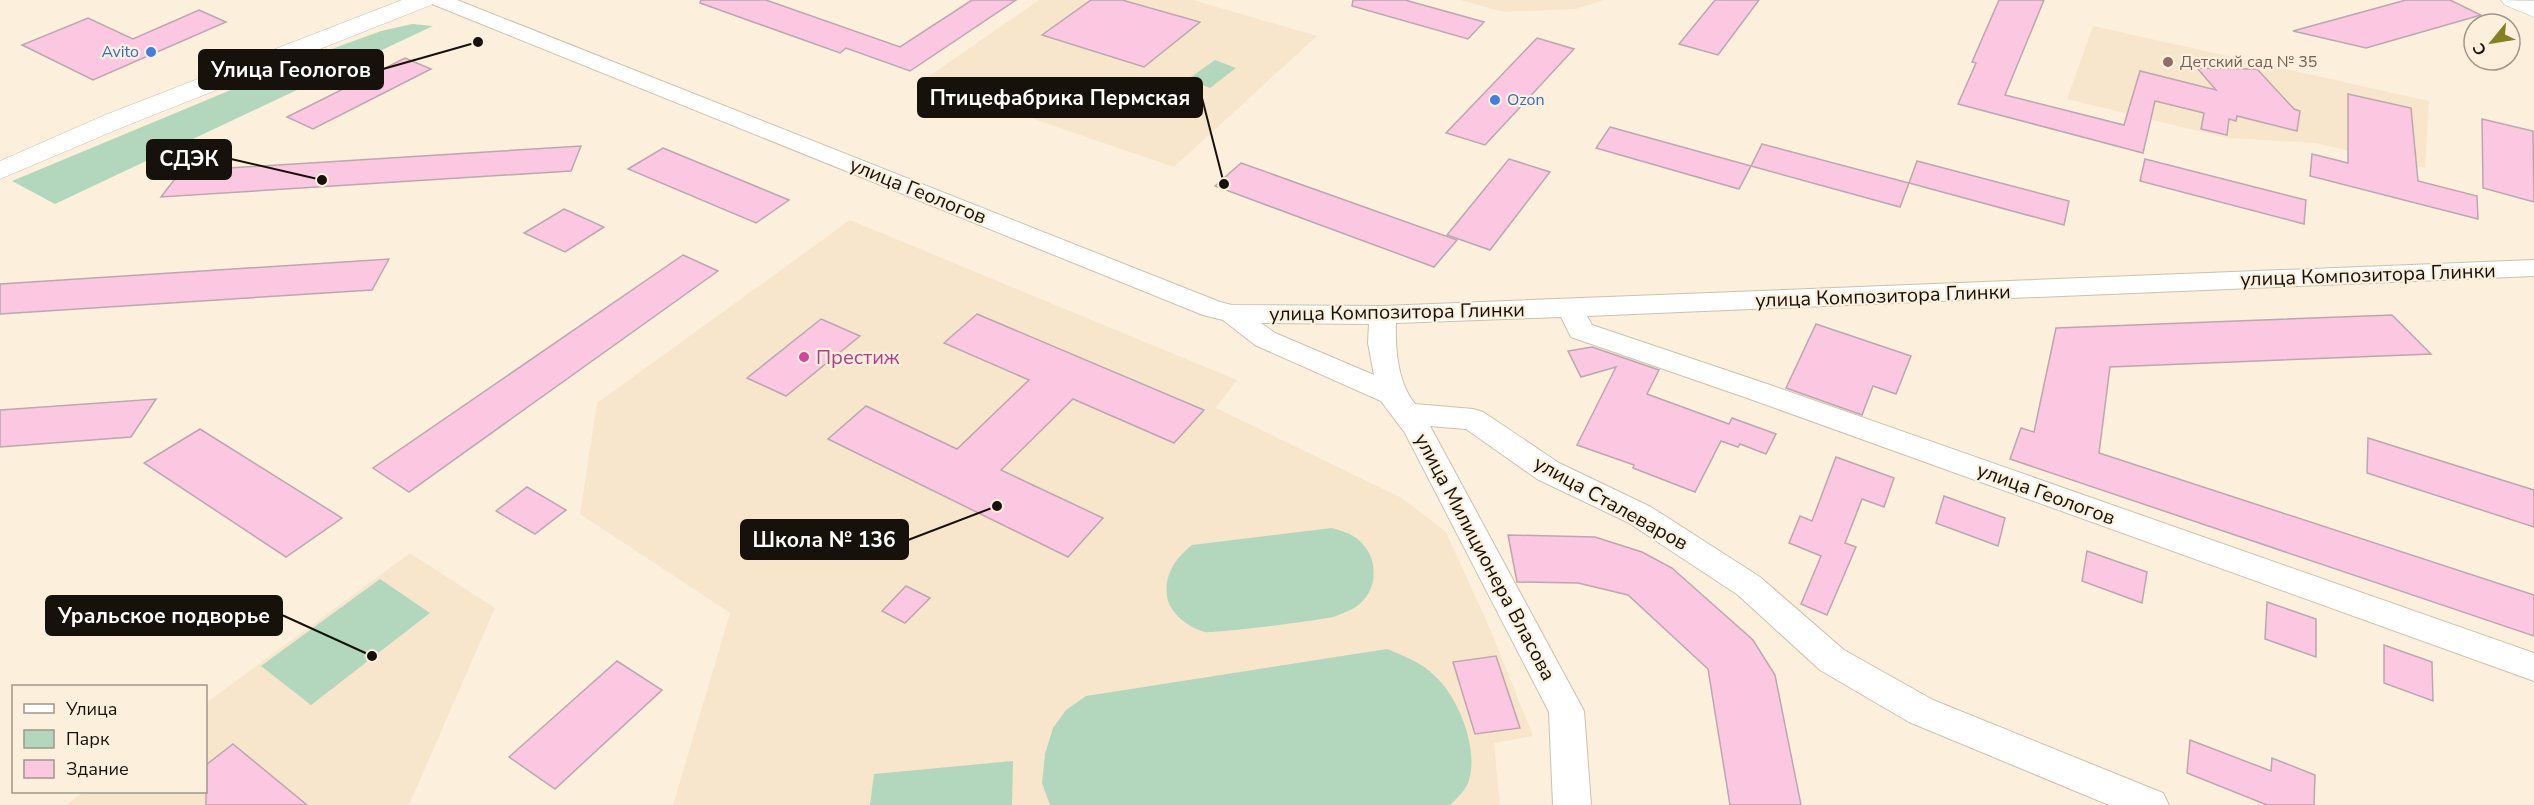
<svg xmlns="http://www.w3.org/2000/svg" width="2534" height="805" font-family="'Nunito Sans',sans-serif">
<rect width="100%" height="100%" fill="#fcf0dd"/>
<g fill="#f7e6cc">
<path d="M1039 0H1193L1317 36 1174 167 922 81Z"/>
<path d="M1460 0H1604L1576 9 1504 12Z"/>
<path d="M2093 26 2429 101 2425 168 2315 143 2227 138 2067 99Z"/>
<path d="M850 220 1237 380 1216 408 1402 498 1446 532 1491 631 1533 736 1494 743 1500 805H673L730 613 580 514 597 403Z"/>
<path d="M410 553 495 608 409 805H66L84 792H206V703Z"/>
</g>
<g fill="#b3d7bc">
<path d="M412 24 433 26 55 204 12 181 315 55 381 31Z"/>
<path d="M1215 60 1236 68 1210 88 1188 79Z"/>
<path d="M1332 528C1338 530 1347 532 1353 536 1380 552 1381 592 1354 608 1348 611 1339 615 1333 617 1321 620 1213 634 1205 632 1189 628 1169 613 1167 596 1164 574 1176 558 1192 545Z"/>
<path d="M380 579 430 613 311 705 261 666Z"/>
<path d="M1387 649C1404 656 1421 662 1435 676 1459 698 1480 751 1468 783 1465 791 1456 799 1450 805H1050L1042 783 1045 754 1053 728 1066 710 1086 696Z"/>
<path d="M1013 761 1012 805H870L874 774Z"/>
</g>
<g fill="#fbc7e1" stroke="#bca6b1" stroke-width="1.5">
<path d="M701 0H766L900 47 972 0H1016L910 71 846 48 840 53 700 3Z"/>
<path d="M1091 0H1122L1200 22 1144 67 1042 35Z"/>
<path d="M1353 0H1405L1484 22 1468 39 1352 6Z"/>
<path d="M1715 0H1759L1718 55 1679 44Z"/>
<path d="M1999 0H2044L2005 95 2124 125 2140 71 2216 90 2197 68 2257 69 2294 109 2300 111 2297 131 2237 116 2236 121 2229 119 2227 135 2201 129 2204 113 2155 101 2143 153 1958 104 1976 63 1972 62Z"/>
<path d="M2406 0H2450L2481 15 2366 48 2293 31Z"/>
<path d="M199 10 226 22 93 80 22 45 88 18 133 39Z"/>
<path d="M1537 38 1574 49 1485 145 1446 133Z"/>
<path d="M405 58 431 69 313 129 287 117Z"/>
<path d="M2348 94 2411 108 2418 181 2477 196 2478 219 2310 176 2312 154 2348 163Z"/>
<path d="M2482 119 2533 131 2534 202 2483 188Z"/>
<path d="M1610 127 1751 166 1739 189 1596 148Z"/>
<path d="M1762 144 1909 183 1900 207 1751 166Z"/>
<path d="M581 146 571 171 161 197 181 171Z"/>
<path d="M663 148 789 200 756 223 628 169Z"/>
<path d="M1509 159 1550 172 1490 250 1447 235Z"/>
<path d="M2145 159 2306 200 2304 224 2140 181Z"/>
<path d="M1917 161 2069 201 2064 225 1909 183Z"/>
<path d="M1241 163 1457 240 1434 267 1215 186Z"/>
<path d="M564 209 604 227 565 252 524 233Z"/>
<path d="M683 255 718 271 409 492 373 468Z"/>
<path d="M389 259 372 290 0 314V284Z"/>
<path d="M977 314 1204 410 1174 443 1073 399 1001 470 1103 518 1068 557 828 439 866 406 957 449 1029 380 944 343Z"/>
<path d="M2392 315 2431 354 2110 367 2099 453 2534 595V636L2010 459 2021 428 2034 432 2056 328Z"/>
<path d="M821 319 860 336 786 396 747 378Z"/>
<path d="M1816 324 1911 356 1896 394 1873 386 1862 415 1786 388Z"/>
<path d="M1592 347 1659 370 1647 394 1729 424 1732 418 1776 434 1766 454 1740 444 1738 447 1721 441 1695 492 1633 468 1634 465 1577 445 1616 367 1581 377 1568 351Z"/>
<path d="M156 399 131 437 0 447V410Z"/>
<path d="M200 429 342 518 286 557 144 463Z"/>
<path d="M2368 438 2534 490V527L2367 473Z"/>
<path d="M1836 457 1894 478 1884 507 1862 499 1845 543 1856 547 1827 615 1801 604 1821 556 1789 543 1800 516 1812 521Z"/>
<path d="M527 487 566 510 535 534 496 511Z"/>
<path d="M1944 496 2005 518 1998 546 1936 523Z"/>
<path d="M1508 535 1595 537 1642 552 1672 568 1753 640 1775 675 1801 805H1730L1708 669 1628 595 1578 583 1517 582Z"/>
<path d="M2087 551 2147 572 2142 603 2082 581Z"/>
<path d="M906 586 930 598 905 623 882 611Z"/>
<path d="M2267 602 2316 619V657L2265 639Z"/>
<path d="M2384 645 2432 662 2433 701 2384 683Z"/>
<path d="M1496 656 1520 728 1475 734 1453 662Z"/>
<path d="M617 661 662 690 555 789 509 757Z"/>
<path d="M2190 740 2271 771 2272 758 2315 775 2314 805H2267L2187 773Z"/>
<path d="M233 744 307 805H206V765Z"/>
</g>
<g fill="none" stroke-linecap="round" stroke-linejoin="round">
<defs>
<path id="minor" d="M429 0H457L1220 302 1232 305 1383 306 2534 260V276L1587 316 1592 325 1770 385 2534 653V681L1750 399 1571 337 1561 317 1396 323C1395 350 1398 383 1415 404L1473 409 1483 412 1559 463 1651 507 1760 577 1844 650 1933 700 2163 793 2169 805H2109L1909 722 1820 670 1738 595 1629 523 1537 479 1466 429 1430 426 1584 711 1591 805H1553L1549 712 1405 433 1381 401 1255 345 1223 320 1203 315 432 4ZM1261 323 1369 324 1368 343 1374 375 1275 333Z"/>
<g id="major">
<path d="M402 0H435L431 5 123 127 0 179V161L105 115Z"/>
<path d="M2501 0 2534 1V17L2505 5Z"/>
</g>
</defs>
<use href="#minor" stroke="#ccc1ae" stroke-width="2"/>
<use href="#major" stroke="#ccc1ae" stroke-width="1"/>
<use href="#minor" fill="#fff" fill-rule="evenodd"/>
<use href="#major" fill="#fff" fill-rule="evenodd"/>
</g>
<g fill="#3f7fe0" stroke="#fcf0dd" stroke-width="2">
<circle cx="151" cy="52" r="6"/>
<circle cx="1495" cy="100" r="6"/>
</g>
<circle fill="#8d6e63" stroke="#fcf0dd" stroke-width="2" cx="2168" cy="62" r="6"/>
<circle fill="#d1479c" stroke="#fcf0dd" stroke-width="2" cx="804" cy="357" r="6"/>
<g text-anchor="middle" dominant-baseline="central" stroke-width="4.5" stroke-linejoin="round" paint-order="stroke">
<g font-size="16" fill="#366cbe" stroke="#fcf0dd" text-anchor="end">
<text x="139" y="52">Avito</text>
<text x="1507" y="100" text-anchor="start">Ozon</text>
</g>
<g font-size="16" fill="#785e54" stroke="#fcf0dd" text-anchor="start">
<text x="2180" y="62">Детский сад № 35</text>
</g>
<g font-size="20" fill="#16120b" stroke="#fcf0dd">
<text transform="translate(918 191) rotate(22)">улица Геологов</text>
<text transform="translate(2368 275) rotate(-2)">улица Композитора Глинки</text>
<text transform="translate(1883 296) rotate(-2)">улица Композитора Глинки</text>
<text transform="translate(1397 312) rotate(-1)">улица Композитора Глинки</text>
<text transform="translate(2046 494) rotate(20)">улица Геологов</text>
<text transform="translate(1611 503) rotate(29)">улица Сталеваров</text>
<text transform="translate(1485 557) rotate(62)">улица Милиционера Власова</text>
</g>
<g font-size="20" fill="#b23c85" stroke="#fcf0dd" text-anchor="start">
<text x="816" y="357">Престиж</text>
</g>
</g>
<path fill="none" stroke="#16120b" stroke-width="2" d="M478 42L383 69M1224 184L1202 98M322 180L231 159M997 506L908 540M372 656L282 615"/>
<g fill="#16120b" stroke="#fcf0dd" stroke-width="2">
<circle cx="478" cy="42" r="6"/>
<circle cx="1224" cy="184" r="6"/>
<circle cx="322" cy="180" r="6"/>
<circle cx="997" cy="506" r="6"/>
<circle cx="372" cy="656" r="6"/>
</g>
<g fill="#16120b" stroke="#16120b" stroke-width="2">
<rect x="199" y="50" width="184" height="39" rx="6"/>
<rect x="918" y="78" width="284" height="39" rx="6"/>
<rect x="147" y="140" width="84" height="39" rx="6"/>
<rect x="741" y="520" width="167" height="39" rx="6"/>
<rect x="46" y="596" width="236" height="39" rx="6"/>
</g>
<g font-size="21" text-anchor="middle" font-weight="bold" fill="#fff">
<text x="291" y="77">Улица Геологов</text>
<text x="1060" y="105">Птицефабрика Пермская</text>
<text x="189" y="166">СДЭК</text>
<text x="824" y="547">Школа № 136</text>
<text x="164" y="623">Уральское подворье</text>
</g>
<rect x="12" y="685" width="195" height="108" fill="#fcf0dd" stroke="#a09789" stroke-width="1.5"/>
<rect x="24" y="704" width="30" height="9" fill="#ffffff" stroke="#a09789" stroke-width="1.5"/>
<text x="66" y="715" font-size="18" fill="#16120b">Улица</text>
<rect x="24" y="730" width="30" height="18" fill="#b3d7bc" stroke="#a09789" stroke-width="1.5"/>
<text x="66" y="745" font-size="18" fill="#16120b">Парк</text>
<rect x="24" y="760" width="30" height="18" fill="#fbc7e1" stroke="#a09789" stroke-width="1.5"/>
<text x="66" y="775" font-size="18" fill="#16120b">Здание</text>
<g transform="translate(2492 42) rotate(240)"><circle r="28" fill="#fcf0dd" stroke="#a09789" stroke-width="1.5"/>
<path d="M0-4.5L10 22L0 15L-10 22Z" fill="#847e25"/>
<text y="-9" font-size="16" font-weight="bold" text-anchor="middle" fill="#16120b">С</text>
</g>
</svg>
